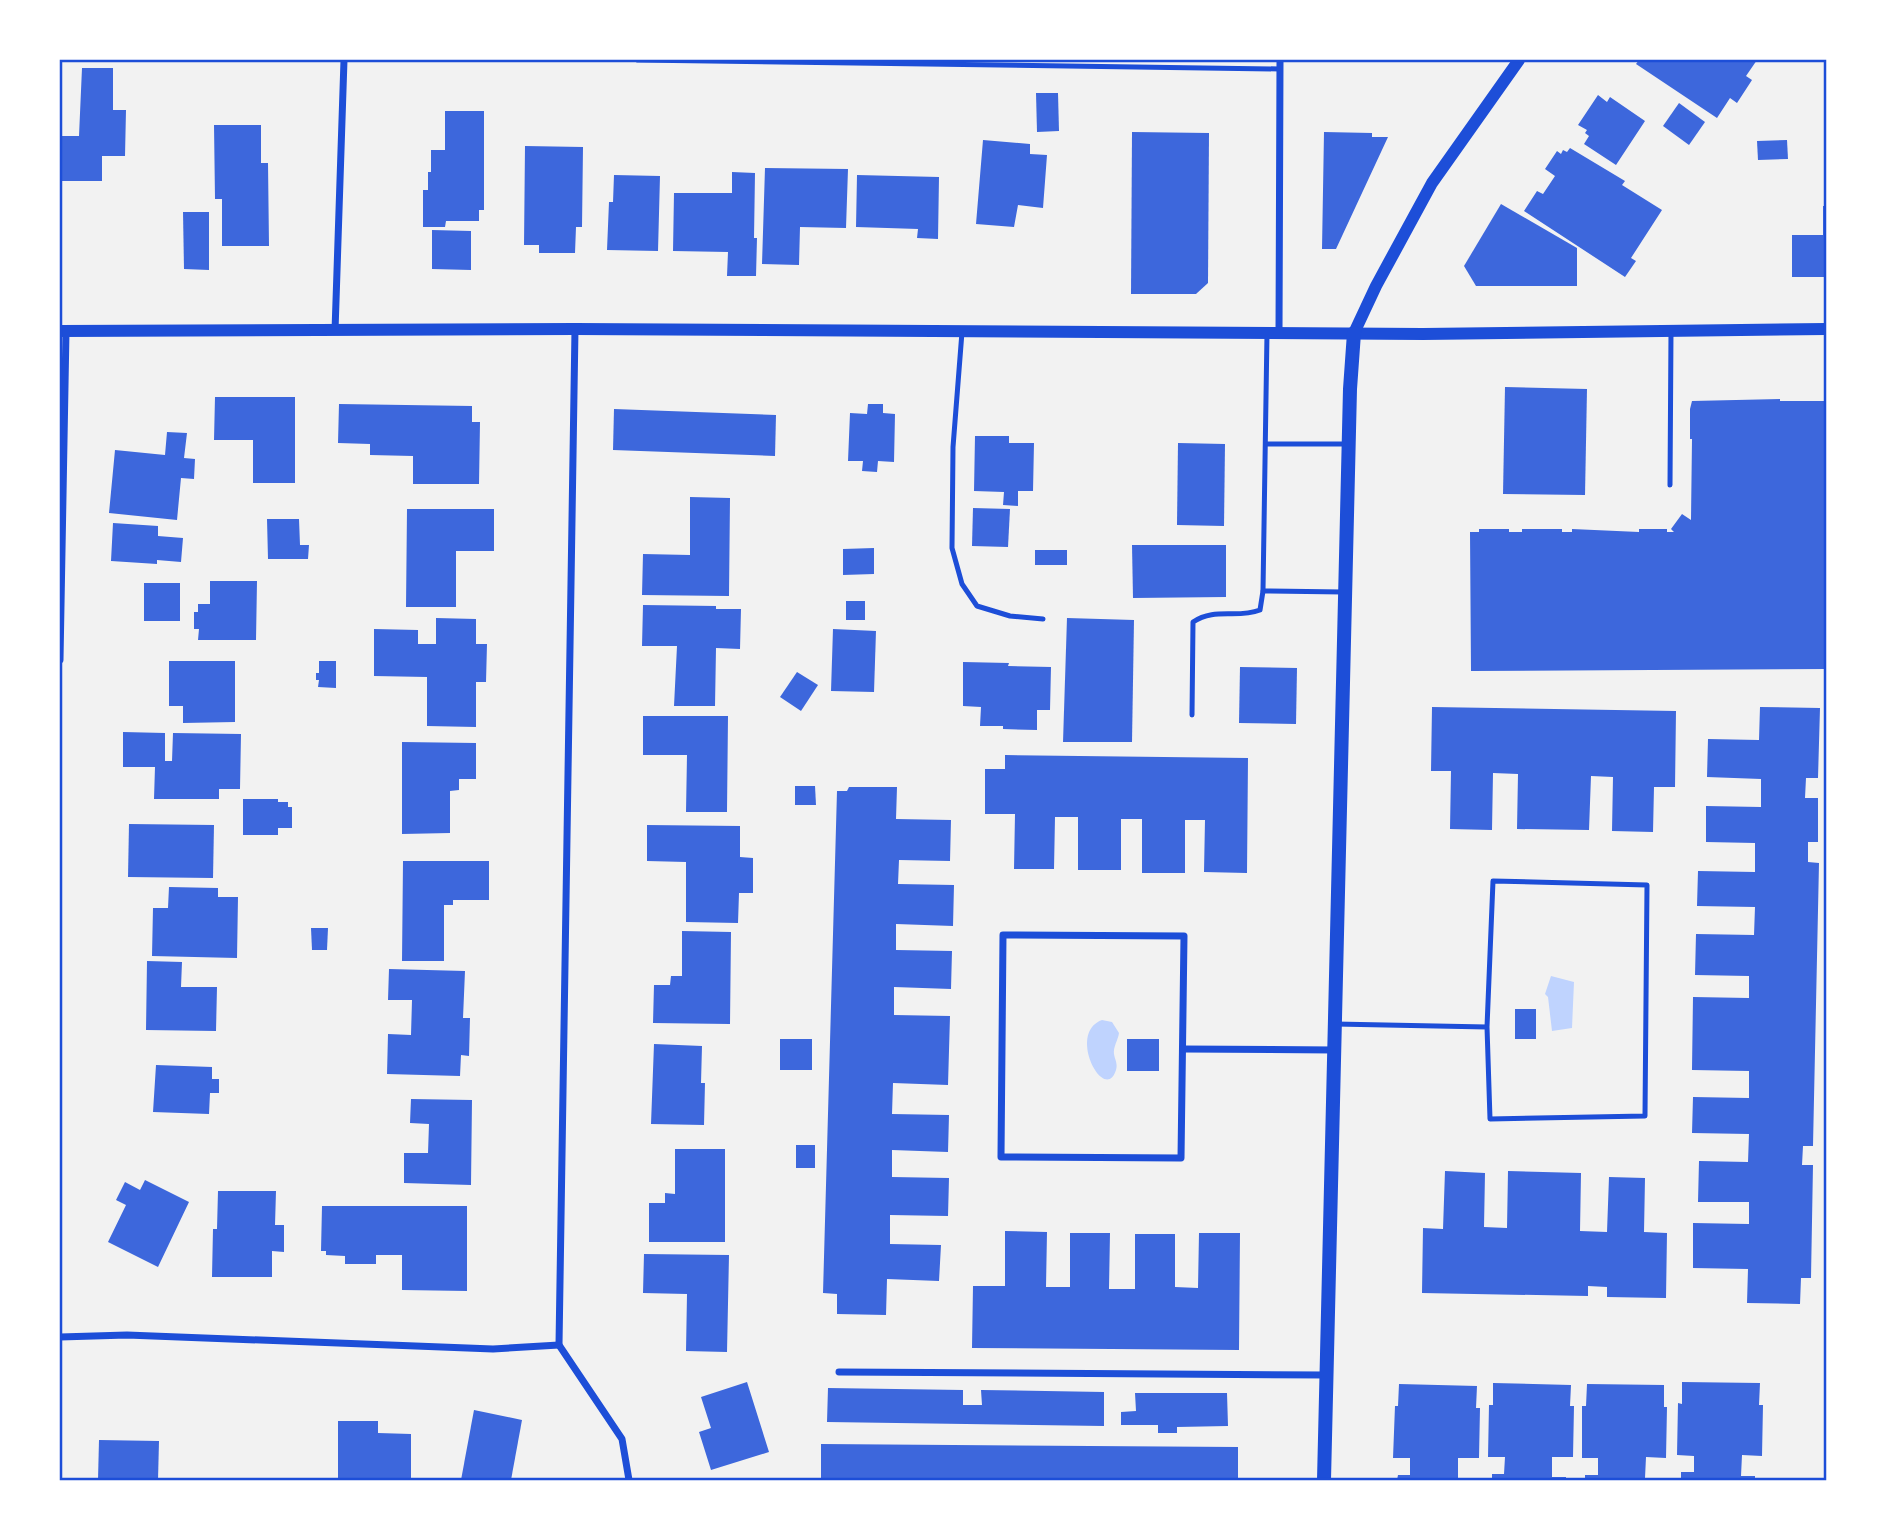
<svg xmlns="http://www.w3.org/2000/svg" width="1886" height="1540" font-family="Georgia,serif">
<rect width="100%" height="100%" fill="#f2f2f2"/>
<g fill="#bfd3fe">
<path d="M1551 976 1574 982 1572 1028 1552 1031 1548 997 1545 994Z"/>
<path d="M1102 1020 1112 1022 1119 1033C1118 1040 1113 1047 1114 1054 1115 1060 1118 1064 1116 1070 1105 1105 1066 1033 1102 1020Z"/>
</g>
<g fill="#3d67dc">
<path d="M1639 60H1757L1746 76 1752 80 1737 103 1730 98 1717 118 1636 64Z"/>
<path d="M82 68H113V110H126L125 156H102V181H60L61 136H79Z"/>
<path d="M1036 93H1058L1059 131 1037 132Z"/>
<path d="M1598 95 1607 102 1610 97 1645 121 1616 165 1584 144 1589 136 1585 133 1587 130 1578 125Z"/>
<path d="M1679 103 1705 122 1689 145 1663 126Z"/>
<path d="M445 111H484V210H479V221H446L445 227H423V190H428V172H431V150H445Z"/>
<path d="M214 125H261V163H268L269 246H222V199H215Z"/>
<path d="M1132 132 1209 133 1208 283 1196 294H1131Z"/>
<path d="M1324 132 1372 133V137H1388L1336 249H1322Z"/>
<path d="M983 140 1030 144V154L1047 155 1043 208 1018 205 1014 227 976 224Z"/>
<path d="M1787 140 1788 159 1758 160 1757 141Z"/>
<path d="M525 146 583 147 582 227H576L575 253H539V245H524Z"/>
<path d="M1570 148 1625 181 1622 185 1662 210 1631 258 1636 261 1625 277 1524 211 1537 191 1543 194 1555 176 1545 169 1557 151 1561 154 1563 150 1567 152Z"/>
<path d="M765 168 848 169 846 228 800 227 799 265 762 264Z"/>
<path d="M732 172 755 173 754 238H757L756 276H727L728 252 673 251 674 193H732Z"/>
<path d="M614 175 660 176 658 251 607 250 609 202H613Z"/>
<path d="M857 175 939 177 938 239 917 238 918 229 856 227Z"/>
<path d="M1501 204 1577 248V286H1476L1464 266Z"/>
<path d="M1823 206H1826V277H1792V235H1823Z"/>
<path d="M183 212H209V270L184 269Z"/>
<path d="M432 230 471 231V270L432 269Z"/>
<path d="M1505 387 1587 389 1585 495 1503 494Z"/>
<path d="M215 397H295V483H253V440H214Z"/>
<path d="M1780 399V401H1826V669L1471 671 1470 532H1479V529H1509V532H1522V529H1562V532H1572V529L1639 532V529H1667V532H1674L1671 529 1682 514 1691 520 1692 439H1690V409L1692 401Z"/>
<path d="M339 404 472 406V422H480L479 484H413V456L370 455V444L338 443Z"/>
<path d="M868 404H883V413L895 414 894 462 878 461 877 472 862 471 863 461H848L850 413 867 414Z"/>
<path d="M614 409 776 415 775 456 613 450Z"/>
<path d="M167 432 187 433 184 458 195 459 194 479 181 478 177 520 109 513 115 450 165 455Z"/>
<path d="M975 436H1009V443H1034L1033 491H1018V506L1003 505 1004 492 974 491Z"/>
<path d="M1178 443 1225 444 1224 526 1177 525Z"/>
<path d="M690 497 730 498 729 596 642 595 643 554 690 555Z"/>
<path d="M973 508 1010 509 1008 547 972 546Z"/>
<path d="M407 509H494V551H456V607H406Z"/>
<path d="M267 519H299L300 545H309L308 559H268Z"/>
<path d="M113 523 158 526V536L183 538 181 562 157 560V564L111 561Z"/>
<path d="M1132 545H1226V597L1133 598Z"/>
<path d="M874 548V574L843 575V549Z"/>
<rect x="1035" y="550" width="32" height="15"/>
<path d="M210 581H257L256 640H198L199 629H194V612H198V604H210Z"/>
<rect x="144" y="583" width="36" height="38"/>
<rect x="846" y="601" width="19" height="19"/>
<path d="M643 605 716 606V609H741L740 649 716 648 715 706H674L677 646H642Z"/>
<path d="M436 618 476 619V644H487L486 682H476V727L427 726V677L374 676V629L418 630V644H436Z"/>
<path d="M1067 618 1134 620 1132 742H1063Z"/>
<path d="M833 629 876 631 874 692 831 691Z"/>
<path d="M169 661H235V722L183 723V706H169Z"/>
<path d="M319 661H336V688L318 687 319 680H316V673H319Z"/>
<path d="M963 662 1009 663 1008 666 1051 667 1050 710H1037V730L1003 729V726H980L981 707 963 706Z"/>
<path d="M1240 667 1297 668 1296 724 1239 723Z"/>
<path d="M797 672 818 685 801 711 780 697Z"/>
<path d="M1432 707 1676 711 1675 787H1654L1653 832 1612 831 1613 777 1591 776 1589 830 1517 829 1518 774 1493 773 1492 830 1450 829 1451 771H1431Z"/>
<path d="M1760 707 1820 708 1818 778H1806L1805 798H1818V842H1808V862L1819 863 1813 1146H1803L1802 1165H1813L1811 1278H1801L1800 1304 1747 1303 1748 1269 1693 1268V1223L1749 1224V1202H1698L1699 1161 1748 1162 1749 1134 1692 1133 1693 1097 1749 1098V1071L1692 1070 1693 997 1749 998V976L1695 975 1696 934 1754 935 1755 907 1697 906 1698 871 1755 872V843L1706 842V806L1761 807V779L1707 777 1708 739 1759 740Z"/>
<path d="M643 716H728L727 812H686L687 755H643Z"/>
<path d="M123 732 165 733V761H172L173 733 241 734 240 789H219V799H154L155 767H123Z"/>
<path d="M402 742 476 743V779H459V790L450 791V833L402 834Z"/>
<path d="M1005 755 1248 758 1247 873 1204 872 1205 820H1185V873H1142V819H1121V870H1078V817H1055L1054 869H1014L1015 814H985V769H1005Z"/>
<path d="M795 786H815L816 805H795Z"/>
<path d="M849 787H897L896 819 951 820 950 861 899 860 898 884 954 885 953 926 896 924V950L952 951 951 989 894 987V1015L950 1016 948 1085 893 1083 892 1114 949 1115 948 1152 892 1150V1177L949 1178 948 1216 890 1215V1244L941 1245 939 1281 887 1279 886 1315 837 1314V1294L823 1293 837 791H847Z"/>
<path d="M243 799H278V802H288V807H292V828H278V835H243Z"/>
<path d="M129 824 214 825 213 878 128 877Z"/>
<path d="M647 825 740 826V857L753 858V893H739L738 923 686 922V862L647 861Z"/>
<path d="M403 861H489V900H453V905H444V961H402Z"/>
<path d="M169 887 218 888V897H238L237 958 152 956 153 908H168Z"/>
<path d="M311 928H328L327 950H312Z"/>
<path d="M682 931 731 932 730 1024 653 1023 654 985H670L671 976H682Z"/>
<path d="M147 961 182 962 181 987H217L216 1031 146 1030Z"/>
<path d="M389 969 465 971 463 1018H470L469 1056 461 1055 460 1076 387 1074 388 1034 411 1035 412 1000H388Z"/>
<rect x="1515" y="1009" width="21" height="30"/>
<rect x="780" y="1039" width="32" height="31"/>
<rect x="1127" y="1039" width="32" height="32"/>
<path d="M654 1044 702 1046 701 1083H705L704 1125 651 1124Z"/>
<path d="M156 1065 212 1067V1079H219V1093H210L209 1114 153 1112Z"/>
<path d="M411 1099 472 1100 471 1185 404 1183V1153H428L429 1124 410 1123Z"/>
<rect x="796" y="1145" width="19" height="23"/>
<path d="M675 1149H725V1242H649V1203H665V1193L675 1194Z"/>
<path d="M1445 1171 1485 1173 1484 1227 1507 1228 1508 1171 1581 1173 1580 1231 1607 1232 1609 1177 1645 1178 1644 1232 1667 1233 1666 1298 1607 1297V1287L1588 1286V1296L1422 1293 1423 1228 1443 1229Z"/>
<path d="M145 1180 189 1202 158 1267 108 1242 126 1205 116 1200 125 1182 140 1190Z"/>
<path d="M218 1191H276L275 1225H284V1252L272 1251V1277H212L213 1229H217Z"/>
<path d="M322 1206H467V1291L402 1290V1255H376V1264H345V1256L326 1255V1251H321Z"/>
<path d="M1005 1231 1047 1232 1046 1287H1070V1233H1110L1109 1289H1135V1234H1175V1287L1198 1288 1199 1233H1240L1239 1350 972 1348 973 1286H1005Z"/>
<path d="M644 1254 729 1255 727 1352 686 1351 687 1294 643 1293Z"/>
<path d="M747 1382 769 1452 711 1470 699 1432 711 1428 701 1397Z"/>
<path d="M1682 1382 1760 1383 1759 1405H1763L1762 1456 1742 1455 1741 1476H1755V1480H1681V1472H1694V1456L1677 1455 1678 1403 1682 1404Z"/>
<path d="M1493 1383 1571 1385 1570 1406H1574L1573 1457H1552V1477H1566V1480H1492V1474H1504L1505 1457H1488L1489 1405H1493Z"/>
<path d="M1399 1384 1477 1386 1476 1408H1480L1479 1458H1458V1478H1468V1480H1397L1398 1475H1410V1458H1393L1395 1406H1398Z"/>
<path d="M1587 1384 1664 1385V1407H1667L1666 1458 1646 1457 1645 1478H1663V1480H1585V1475H1598V1458H1582V1406H1586Z"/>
<path d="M828 1388 963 1390V1405H982L981 1390 1104 1392V1426L827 1422Z"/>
<path d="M1135 1393H1227L1228 1426 1177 1427V1433H1158V1425H1121V1412L1136 1411Z"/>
<path d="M474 1410 522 1420 511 1480H461Z"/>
<path d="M338 1421H378V1433L411 1434V1480H338Z"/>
<path d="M99 1440 159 1441 158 1480H98Z"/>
<path d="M821 1444 1238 1447V1480H821Z"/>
</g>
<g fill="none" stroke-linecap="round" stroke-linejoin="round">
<g stroke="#1d4ed8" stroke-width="5">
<path d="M637 60 1280 69"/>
<path d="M962 332 953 447 952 548 962 584 977 606 1010 616 1043 619"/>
<path d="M1266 444H1346"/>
<path d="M1670 485 1671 331"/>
<path d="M1263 591 1343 592"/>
<path d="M1192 715 1193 622C1215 607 1237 619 1260 610L1263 591 1267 333"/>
<path d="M1335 1024 1487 1027 1490 1119 1645 1116 1647 885 1493 881 1487 1027"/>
</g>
<g stroke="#1d4ed8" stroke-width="7">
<path d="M575 329 559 1345 622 1439 629 1480"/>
<path d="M335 331 344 60"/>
<path d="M1279 333 1280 60"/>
<path d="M60 660 66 331"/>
<path d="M1003 935 1184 936 1181 1158 1001 1157Z"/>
<path d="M1183 1049 1334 1050"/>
<path d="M60 1337 127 1335 493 1349 559 1345"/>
<path d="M839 1372 1326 1375"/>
</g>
<g stroke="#1d4ed8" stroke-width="12">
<path d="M60 331 575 329 1423 334 1826 329"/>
<path d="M1354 333 1376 286 1432 183 1519 60"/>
</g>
<path stroke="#1d4ed8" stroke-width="14" d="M1324 1480 1350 389 1354 333"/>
</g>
<rect width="1886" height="1540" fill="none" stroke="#ffffff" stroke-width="122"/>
<rect x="61" y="61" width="1764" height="1418" fill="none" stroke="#1d4ed8" stroke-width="2.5"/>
</svg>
